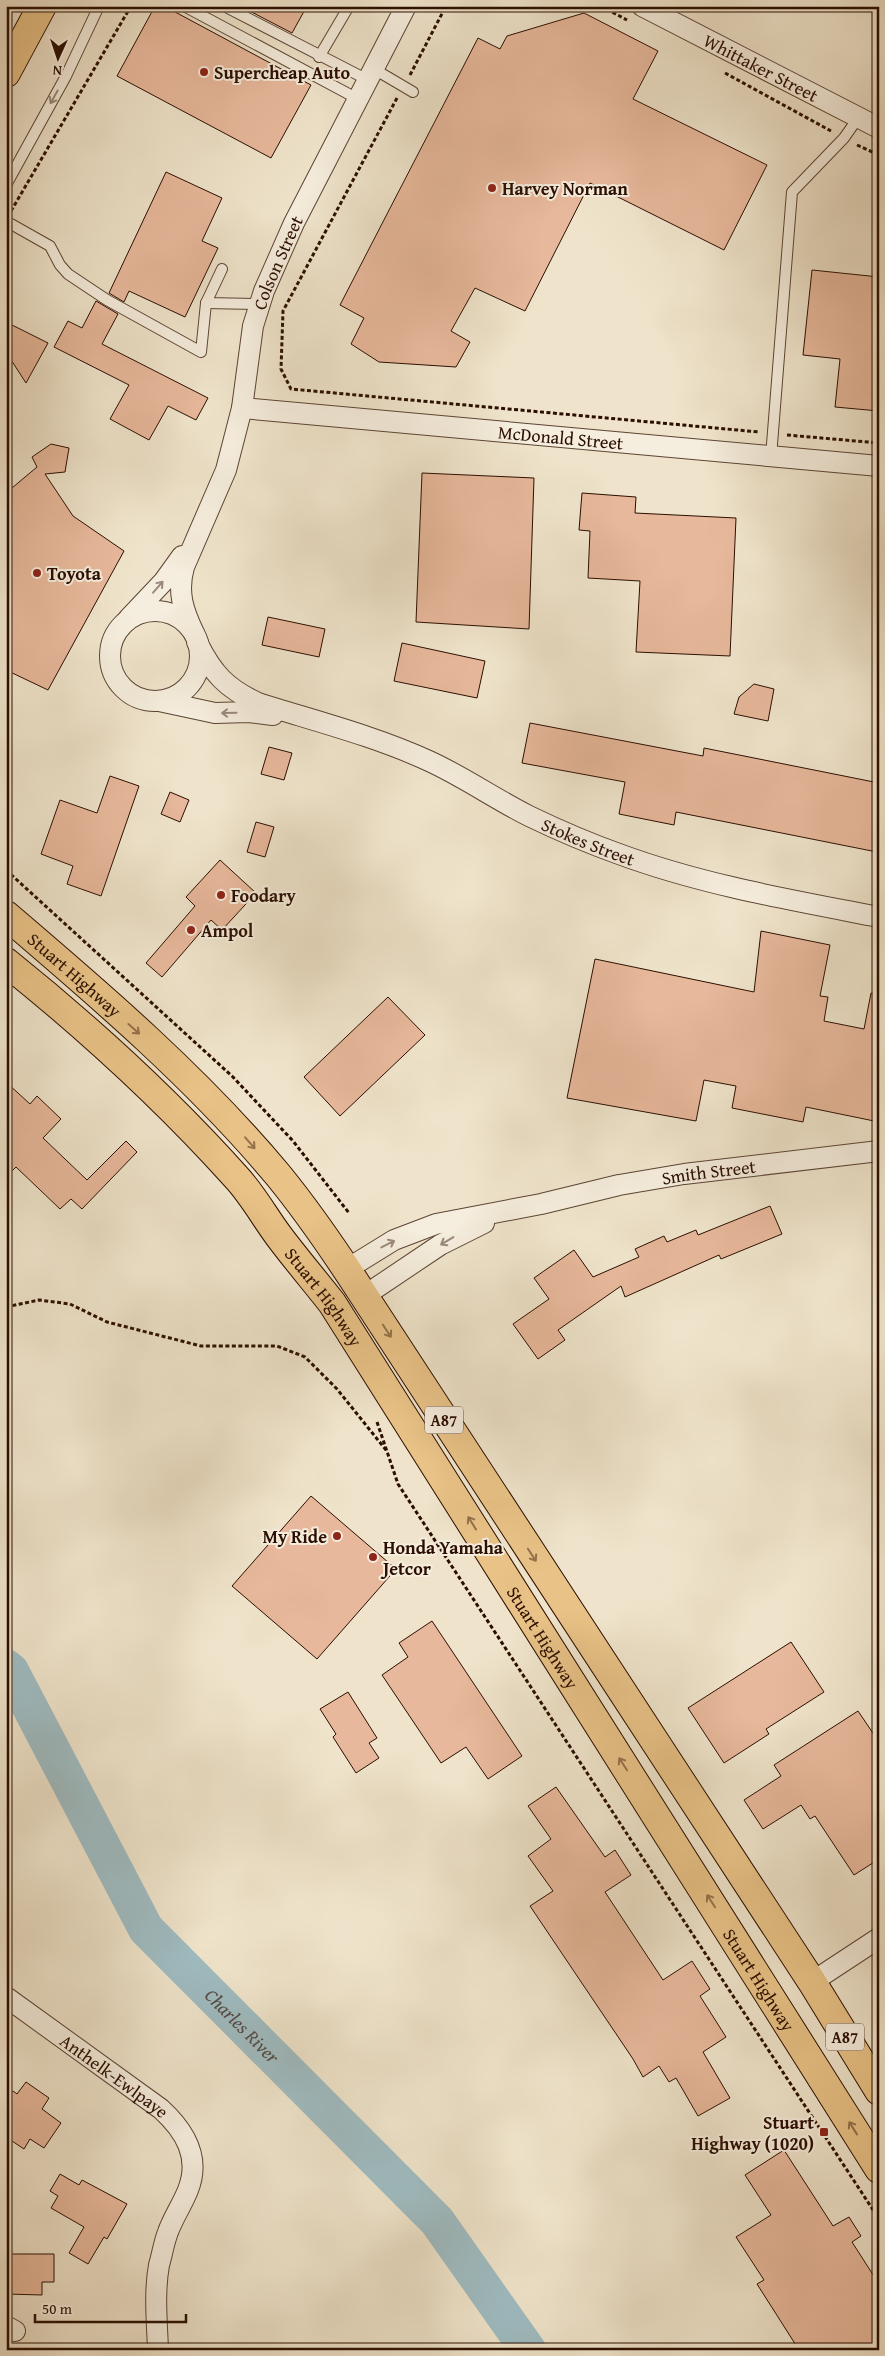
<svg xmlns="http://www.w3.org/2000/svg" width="885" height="2356" font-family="'Gentium Book Plus',serif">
<rect width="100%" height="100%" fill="#efe4cb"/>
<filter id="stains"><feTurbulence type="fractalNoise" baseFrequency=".004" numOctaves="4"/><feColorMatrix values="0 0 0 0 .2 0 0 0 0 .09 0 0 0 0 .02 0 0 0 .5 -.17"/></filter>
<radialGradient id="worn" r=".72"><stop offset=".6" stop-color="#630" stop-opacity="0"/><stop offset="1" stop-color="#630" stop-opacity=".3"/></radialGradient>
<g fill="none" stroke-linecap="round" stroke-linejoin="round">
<path stroke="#9fbcc2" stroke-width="36" id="s1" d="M6 1667 11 1671 146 1929 437 2221 528 2350"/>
</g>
<g fill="#e7b89b" stroke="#2b0e00">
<path d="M155 6H164L311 85 271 158 117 76Z"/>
<path d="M240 6H307L292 33Z"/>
<path d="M584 13 658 51 633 99 767 165 724 250 590 183 525 311 475 288 451 331 470 342 456 367 379 362 351 344 364 318 340 305 478 38 500 49 507 36Z"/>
<path d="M166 172 222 198 202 241 218 248 185 317 129 291 124 302 109 293Z"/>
<path d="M812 270 879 277V411L835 407 840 359 803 355Z"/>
<path d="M96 301 118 314 102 344 208 398 196 420 168 406 149 440 110 419 129 385 54 347 68 321 82 328Z"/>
<path d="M6 322 48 343 26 383 6 352Z"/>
<path d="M51 444 69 448 65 472 45 474 73 516 124 551 48 690 6 670V493L37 467 32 457Z"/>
<path d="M422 473 534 478 529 629 416 622Z"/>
<path d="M582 493 636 497 635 513 736 518 730 656 636 652 640 581 588 578 590 531 579 530Z"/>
<path d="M268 617 325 629 319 657 262 645Z"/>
<path d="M402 643 485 661 477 698 394 681Z"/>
<path d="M754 684 774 689 768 721 734 714 739 697Z"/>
<path d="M530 723 703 756 704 748 879 783 877 852 676 812 674 825 619 814 625 782 522 763Z"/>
<path d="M269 747 292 753 284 780 261 774Z"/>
<path d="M110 776 139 786 101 896 67 884 73 866 41 854 60 800 97 813Z"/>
<path d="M170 792 189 800 180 822 161 814Z"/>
<path d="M256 822 274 827 265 857 247 852Z"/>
<path d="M220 860 256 893 222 930 211 920 162 977 146 963 195 906 186 897Z"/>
<path d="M761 931 830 945 820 996 828 997 824 1021 864 1029 871 993 879 994V1122L806 1107 803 1122 732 1108 736 1086 704 1080 696 1121 567 1098 595 959 754 992Z"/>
<path d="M388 997 425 1035 340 1116 304 1077Z"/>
<path d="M6 1082 30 1104 37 1096 61 1119 43 1138 87 1180 126 1141 137 1152 82 1209 71 1199 60 1209 16 1167 6 1177Z"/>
<path d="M770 1206 782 1234 721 1259 719 1255 625 1297 621 1286 558 1330 565 1340 538 1359 513 1324 549 1299 534 1278 574 1250 593 1277 639 1257 635 1249 664 1236 667 1242 696 1230 698 1235Z"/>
<path d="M311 1496 396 1569 317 1659 232 1586Z"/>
<path d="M432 1621 522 1756 488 1779 466 1747 441 1763 382 1675 408 1657 399 1643Z"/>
<path d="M791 1642 824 1692 766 1729 769 1734 724 1763 688 1708Z"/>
<path d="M348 1692 377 1738 369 1743 379 1758 356 1773 333 1737 336 1734 320 1709Z"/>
<path d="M858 1711 879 1742V1859L854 1875 815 1816 810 1819 801 1805 763 1829 744 1800 781 1776 774 1765Z"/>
<path d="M556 1787 605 1857 615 1850 631 1875 605 1892 663 1980 692 1961 710 1989 700 1996 726 2037 703 2052 730 2098 698 2116 676 2078 669 2082 659 2066 643 2077 633 2059 530 1906 553 1891 528 1856 551 1839 528 1806Z"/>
<path d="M26 2082 49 2098 42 2109 61 2123 44 2148 30 2139 24 2149 6 2137V2101L13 2091 17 2094Z"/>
<path d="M784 2150 833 2226 849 2217 861 2236 852 2242 879 2284V2350H799L757 2284 764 2280 736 2237 771 2215 745 2175Z"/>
<path d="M60 2174 79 2185 82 2180 127 2204 107 2239 104 2237 88 2264 69 2253 84 2227 51 2208 58 2196 50 2191Z"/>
<path d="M6 2254H54V2282H42V2295L6 2294Z"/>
</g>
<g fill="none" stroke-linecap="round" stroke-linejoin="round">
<defs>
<g id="service">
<path d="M184 6 358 99"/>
<path d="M224 6 368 80"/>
<path d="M319 57 349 6"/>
<path d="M374 69 413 92"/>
<path d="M6 185 66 76 99 6"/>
<path d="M6 224H11L50 246 60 265 68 274 107 300 201 352 206 303"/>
<path d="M222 269 206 303 259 304"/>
<path d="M771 457 792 192 844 138 858 118"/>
</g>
<g id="minor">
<path id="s2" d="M642 6 879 128"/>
<path id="s3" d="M242 408 879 466"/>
<circle cx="155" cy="656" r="45"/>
<path d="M129 618 164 581 182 556"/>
<path id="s4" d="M194 633C183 610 177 592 184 567L226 470 242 408 253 326 264 291 294 223 406 6"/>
<path id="s5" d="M197 642C213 674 226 688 258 703 315 721 375 736 429 761 464 777 495 799 529 816 558 830 588 843 619 854 703 885 791 900 879 917"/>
<path d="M159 701 215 713 249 712 273 715"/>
<path id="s6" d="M347 1269 394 1240 436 1224 541 1204 619 1185 684 1174 879 1151"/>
<path d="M364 1296 440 1245 484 1223"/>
<path d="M812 1982 879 1938"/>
<path id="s7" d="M6 1997 161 2109C185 2131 201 2157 188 2190 182 2205 173 2218 168 2232 164 2242 162 2255 159 2265 154 2293 157 2322 158 2350"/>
<path d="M6 2326 15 2331"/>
</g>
<g id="trunk">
<path d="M6 73 42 6"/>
<path id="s8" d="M6 915C101 996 198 1079 278 1175 309 1213 337 1254 364 1296L812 1982 879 2091"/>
<path id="s9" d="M6 962C87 1027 166 1099 236 1177 252 1194 264 1216 278 1235 295 1258 314 1280 332 1303L879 2169"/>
</g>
</defs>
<use href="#service" stroke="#5c4433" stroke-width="12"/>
<use href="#minor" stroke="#5c4433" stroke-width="22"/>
<use href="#trunk" stroke="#2b0e00" stroke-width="30"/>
<g stroke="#2b0e00" stroke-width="3" stroke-dasharray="4 2.5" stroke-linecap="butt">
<path d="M601 6 627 20"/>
<path d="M725 73 831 131"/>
<path d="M410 75 446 6"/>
<path d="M397 98 283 311 281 369 291 389 759 432"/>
<path d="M857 145 879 155"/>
<path d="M11 211 131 6"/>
<path d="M787 435 879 443"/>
<path d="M6 870 233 1077 293 1141 349 1213"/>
<path d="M6 1307 39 1300 70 1304 107 1322 201 1346H277L305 1357 337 1389 386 1450"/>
<path d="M377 1422 398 1484 879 2219"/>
</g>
<use href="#service" stroke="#f5eddd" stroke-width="10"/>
<use href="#minor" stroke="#f5eddd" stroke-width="20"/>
<use href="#trunk" stroke="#e8c286" stroke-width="28"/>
</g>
<defs><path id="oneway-shaft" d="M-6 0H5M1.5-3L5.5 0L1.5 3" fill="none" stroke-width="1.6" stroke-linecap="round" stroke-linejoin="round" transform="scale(1.25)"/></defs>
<g stroke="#9a897a">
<use href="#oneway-shaft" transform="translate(54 97) rotate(119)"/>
<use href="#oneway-shaft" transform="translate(158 587) rotate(-49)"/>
<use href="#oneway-shaft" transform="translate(229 713) rotate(179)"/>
<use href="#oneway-shaft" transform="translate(447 1241) rotate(149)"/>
<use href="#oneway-shaft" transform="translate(388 1244) rotate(-27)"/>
</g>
<g stroke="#93714a">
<use href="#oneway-shaft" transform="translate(134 1029) rotate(42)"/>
<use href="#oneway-shaft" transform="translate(250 1143) rotate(49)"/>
<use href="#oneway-shaft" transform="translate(387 1331) rotate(57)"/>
<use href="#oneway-shaft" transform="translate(472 1523) rotate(-122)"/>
<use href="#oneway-shaft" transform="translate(532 1555) rotate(57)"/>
<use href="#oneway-shaft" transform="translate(623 1764) rotate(-123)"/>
<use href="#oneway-shaft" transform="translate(711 1901) rotate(-123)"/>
<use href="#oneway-shaft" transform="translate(853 2128) rotate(-122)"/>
</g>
<g fill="#8f2418" stroke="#f5eddd" stroke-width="2">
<circle cx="204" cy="72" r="5"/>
<circle cx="492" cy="188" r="5"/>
<circle cx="37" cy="573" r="5"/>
<circle cx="221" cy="895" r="5"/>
<circle cx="191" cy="930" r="5"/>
<circle cx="337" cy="1536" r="5"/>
<circle cx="373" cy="1557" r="5"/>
<rect x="819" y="2127" width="10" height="10" rx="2.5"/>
</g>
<g text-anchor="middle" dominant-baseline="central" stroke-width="4" stroke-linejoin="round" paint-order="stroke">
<g fill="#f5eddd" stroke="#685142" stroke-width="1">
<rect x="425" y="1406.5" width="38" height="27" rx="4"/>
<rect x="826" y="2023.5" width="38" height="27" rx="4"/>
</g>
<g font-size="16" font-weight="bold" fill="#2b0e00">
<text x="444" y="1420">A87</text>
<text x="845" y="2037">A87</text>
</g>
<g font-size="18" fill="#2b0e00" stroke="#f5eddd">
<text stroke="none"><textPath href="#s2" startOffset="134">Whittaker Street</textPath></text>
<text stroke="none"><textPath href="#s4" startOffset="389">Colson Street</textPath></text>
<text stroke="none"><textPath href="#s3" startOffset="320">McDonald Street</textPath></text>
<text stroke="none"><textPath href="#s5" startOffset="448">Stokes Street</textPath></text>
<text stroke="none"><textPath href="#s8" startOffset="91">Stuart Highway</textPath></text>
<text stroke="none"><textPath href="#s6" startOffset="378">Smith Street</textPath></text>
<text stroke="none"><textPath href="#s9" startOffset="464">Stuart Highway</textPath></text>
<text stroke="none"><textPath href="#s9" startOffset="869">Stuart Highway</textPath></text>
<text stroke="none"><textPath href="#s9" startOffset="1274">Stuart Highway</textPath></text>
<text stroke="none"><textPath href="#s7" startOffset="134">Anthelk-Ewlpaye</textPath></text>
</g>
<g font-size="18" font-weight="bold" fill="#2b0e00" stroke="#f5eddd" text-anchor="start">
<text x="214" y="72">Supercheap Auto</text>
<text x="502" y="188">Harvey Norman</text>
<text x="47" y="573">Toyota</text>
<text x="231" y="895">Foodary</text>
<text x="201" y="930">Ampol</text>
<text x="327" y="1536" text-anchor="end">My Ride</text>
<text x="383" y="1547">Honda Yamaha<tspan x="383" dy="21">Jetcor</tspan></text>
<text x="814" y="2122" text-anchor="end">Stuart<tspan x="814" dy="21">Highway (1020)</tspan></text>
</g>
<g font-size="19" font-style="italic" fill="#544b44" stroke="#f5eddd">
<text stroke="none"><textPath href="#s1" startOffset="434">Charles River</textPath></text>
</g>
</g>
<rect width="885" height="2356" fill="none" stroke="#efe4cb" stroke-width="25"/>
<rect x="8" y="8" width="870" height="2341" fill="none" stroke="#2b0e00" stroke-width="2.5"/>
<rect x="12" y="12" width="860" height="2331" fill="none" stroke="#2b0e00"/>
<g transform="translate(58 58) rotate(183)" stroke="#f5eddd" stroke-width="4" paint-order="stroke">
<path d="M0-4L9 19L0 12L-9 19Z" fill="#2b0e00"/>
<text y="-8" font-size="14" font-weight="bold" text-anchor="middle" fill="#2b0e00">N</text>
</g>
<path d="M35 2314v8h151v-8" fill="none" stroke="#2b0e00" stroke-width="2.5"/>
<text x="42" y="2314" font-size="15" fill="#2b0e00" stroke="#f5eddd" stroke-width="4" paint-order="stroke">50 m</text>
<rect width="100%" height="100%" filter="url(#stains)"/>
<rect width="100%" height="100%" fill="url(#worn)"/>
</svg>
